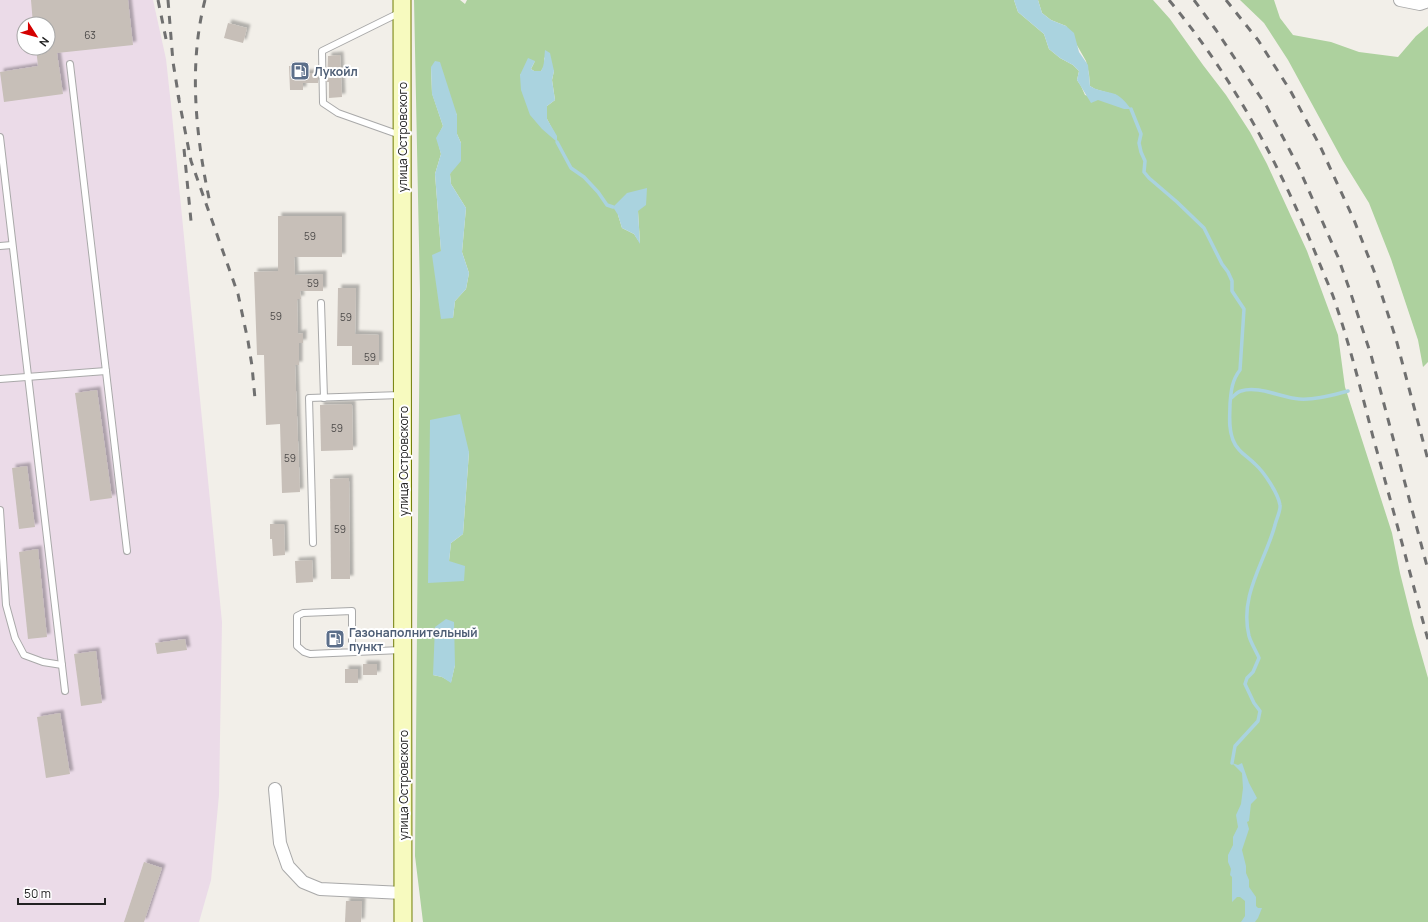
<svg xmlns="http://www.w3.org/2000/svg" width="1428" height="922" font-family="Manrope,sans-serif">
<defs>
<filter id="shadow"><feDropShadow dx="3.5" dy="-3.5" stdDeviation="1" flood-color="#0004"/></filter>
</defs>
<rect width="100%" height="100%" fill="#f2efe9"/>
<path fill="#ebdbe8" fill-rule="evenodd" d="M0 0H153L166 59 171 105 222 622 219 795 211 880 199 922H0ZM24 24H48V48H24Z"/>
<g fill="#add19e" fill-rule="evenodd">
<path d="M414 0H460L465 4 467 0H1014L1018 12 1044 34 1049 49 1060 58 1073 65 1079 71 1077 80 1081 86 1085 95 1107 102 1116 95 1095 89 1090 86 1089 74 1086 61 1066 26 1051 20 1042 13 1038 0H1153L1170 19 1203 65 1226 95 1250 132 1267 164 1307 251 1338 335 1345 387 1392 533 1400 573 1413 625 1428 678V922H423L415 856 420 294ZM544 57 554 71 552 80 555 100 547 106V119L556 136 520 75 535 61 531 69 534 71H541L545 65ZM431 67 457 115V134L461 143 450 174 451 184 466 208 462 252 469 273 466 289 455 301 453 318 441 251 435 174 441 154 437 138 443 126 432 93ZM638 211 640 243 634 234 622 228 618 215ZM430 420 469 452 463 534 451 543 449 561ZM455 665 451 682 442 677 433 675Z"/>
<path d="M1240 0H1274L1280 18 1293 35 1331 42 1359 52 1398 57 1416 36 1428 26V362L1423 367 1418 340 1391 259 1369 203 1343 161 1288 60 1264 23Z"/>
</g>
<g fill="#aad3df">
<path d="M1014 0H1038L1042 13 1051 20 1066 26 1074 33 1079 52 1088 65 1090 86C1098 91 1106 91 1115 94 1122 97 1127 104 1131 109H1124L1098 100 1091 103 1077 80 1079 71 1073 65 1060 58 1049 49 1044 34 1018 12Z"/>
<path d="M545 50 550 53 554 71 552 80 555 100 547 106V119L557 136V142L542 129 530 115 521 90 520 75 528 58 535 61 531 69 534 71H541C545 64 544 58 545 50Z"/>
<path d="M435 61 440 62 457 115V134L461 143V161L450 174 451 184 466 208 462 252 469 273 466 289 455 301 453 318 441 319 432 255 441 251 435 174 441 154 436 138 443 126 432 94 431 67Z"/>
<path d="M647 188 646 205 638 211 640 244 634 234 622 228 618 215 613 207 627 193Z"/>
<path d="M460 414 469 452 463 534 451 543 449 561 465 566 464 581 428 583 430 420Z"/>
<path d="M446 619 454 622 455 665 451 683 442 677 433 675 435 627Z"/>
<path d="M1232 763 1238 765 1242 763 1249 783 1257 798 1251 804 1249 821 1247 822 1249 829 1242 850 1246 866V873L1249 880V887L1256 897V906L1258 908H1262L1258 918 1255 922H1241L1245 916V901L1240 897H1237L1232 902V877L1230 875 1231 869 1228 862V855L1233 845V837L1238 827 1236 815 1241 804 1243 788 1242 773Z"/>
</g>
<g fill="none" stroke-linecap="round" stroke-linejoin="round">
<g stroke="#aad3df" stroke-width="3.5">
<path d="M1131 109 1141 134 1139 143 1141 152 1145 161 1144 172 1149 178 1177 202 1204 228 1222 264 1228 272 1232 281V291L1244 309 1240 370C1232 380 1231 391 1230 404 1230 416 1228 427 1233 440 1237 451 1247 456 1255 464 1264 472 1278 493 1280 505 1281 510 1276 520 1275 525 1265 562 1239 595 1249 636 1251 643 1256 651 1259 658L1253 672 1247 678 1245 684 1254 703 1260 711 1258 721 1235 746 1232 763"/>
<path d="M557 142 571 168 584 177 598 192 607 205 613 207"/>
<path d="M1231 398C1234 396 1237 392 1241 391 1258 385 1282 398 1299 399 1316 400 1332 395 1348 391"/>
</g>
</g>
<g fill="#c7bfb8" filter="url(#shadow)">
<path d="M31 0H128L133 45 57 53 63 94 4 102 0 72 38 66 36 48H48V24H33Z"/>
<path d="M228 23 247 28 243 43 224 38Z"/>
<path d="M340 55 342 97 329 98V82H327L328 56Z"/>
<path d="M289 66H302L303 73H318V83H303V90H290Z"/>
<path d="M278 216H342V257H294L295 275 323 274V291H300L301 299H297L298 334 303 333V343H299V365H295L300 492 282 493 280 424 266 425 264 355H257L254 272 278 271Z"/>
<path d="M338 288H356L355 334 379 335V365H352V346H337Z"/>
<path d="M97 390 112 498 90 501 75 393Z"/>
<path d="M352 404 353 450 321 451 320 405Z"/>
<path d="M27 466 35 527 19 529 12 468Z"/>
<path d="M349 478 350 579H331L330 479Z"/>
<path d="M270 524H284L285 555 273 556 272 539H270Z"/>
<path d="M38 549 47 637 28 639 19 552Z"/>
<path d="M312 560 313 582 296 583 295 561Z"/>
<path d="M185 639 187 650 157 654 155 643Z"/>
<path d="M96 651 102 703 81 706 74 654Z"/>
<rect x="363" y="664" width="14" height="11"/>
<rect x="345" y="669" width="13" height="14"/>
<path d="M60 713 70 774 46 778 37 717Z"/>
<path d="M144 862 162 868 144 922H124Z"/>
<path d="M346 901H362L361 922H345Z"/>
</g>
<g fill="none" stroke-linecap="round" stroke-linejoin="round">
<defs>
<g id="service">
<path d="M70 64 127 551"/>
<path d="M400 135 338 113 323 103 322 51 401 12"/>
<path d="M0 137 65 691"/>
<path d="M0 246 12 245"/>
<path d="M321 303 324 398"/>
<path d="M0 379 106 371"/>
<path d="M0 510 6 605 15 638 24 655 43 662 62 665"/>
<path d="M313 543 309 398 401 395"/>
<path d="M352 652V611L303 613 297 616V646L304 652 310 654 401 650"/>
</g>
<g id="minor">
<path d="M1400 0 1420 4 1428 1"/>
<path d="M275 789 280 843 288 866 303 882 320 889 403 893"/>
</g>
<path id="secondary" d="M402 0 403 922"/>
</defs>
<use href="#service" stroke="#a9a9a9" stroke-width="8"/>
<use href="#minor" stroke="#a9a9a9" stroke-width="14"/>
<use href="#secondary" stroke="#707d05" stroke-width="19"/>
<use href="#service" stroke="#fff" stroke-width="6"/>
<use href="#minor" stroke="#fff" stroke-width="12"/>
<use href="#secondary" stroke="#f7fabf" stroke-width="17"/>
<g stroke="#707070" stroke-width="3" stroke-dasharray="8 8" stroke-linecap="butt">
<path d="M158 0 166 39"/>
<path d="M168 0 173 62 179 99"/>
<path d="M205 0C188 66 196 138 210 203"/>
<path d="M1169 0C1233 77 1280 165 1317 257 1322 270 1328 283 1333 296 1349 342 1361 390 1373 437 1392 505 1410 573 1428 640"/>
<path d="M1194 0 1216 30 1267 107 1298 166 1338 257 1350 291 1371 355 1428 570"/>
<path d="M1226 0 1258 40 1290 90 1320 146 1354 220 1374 271 1396 339 1428 460"/>
<path d="M178 95 191 161 238 294 248 341 252 366 255 399"/>
<path d="M184 149 191 221"/>
</g>
</g>
<defs>
<symbol id="fuel-square" viewBox="-11 -11 22 22"><rect x="-9" y="-9" width="18" height="18" rx="4" fill="#5c6f8a" stroke="#fff"/><path d="M-5.5-6h7V0h2V4h1.3V-2.5L3-4.5l.8-.8L6-3V5H2.5V1h-1V6h-7ZM-4.2-4.7v3.2H.2V-4.7Z" fill="#fff"/></symbol>
</defs>
<g fill-rule="evenodd">
<use href="#fuel-square" x="289" y="60" width="22" height="22"/>
<use href="#fuel-square" x="324" y="628" width="22" height="22"/>
</g>
<g text-anchor="middle" dominant-baseline="central" stroke-width="4" stroke-linejoin="round" paint-order="stroke">
<g font-size="10" fill="#4b4948">
<text x="90" y="35">63</text>
<text x="310" y="236">59</text>
<text x="313" y="283">59</text>
<text x="276" y="316">59</text>
<text x="346" y="317">59</text>
<text x="370" y="357">59</text>
<text x="337" y="428">59</text>
<text x="290" y="458">59</text>
<text x="340" y="529">59</text>
</g>
<g font-size="12" font-weight="bold" fill="#4e5e75" stroke="#fff" text-anchor="start">
<text x="314" y="71">Лукойл</text>
<text x="349" y="632">Газонаполнительный<tspan x="349" dy="14">пункт</tspan></text>
</g>
<g font-size="12" fill="#222" stroke="#fff">
<text transform="translate(402 137) rotate(-90)">улица Островского</text>
<text transform="translate(403 461) rotate(-90)">улица Островского</text>
<text transform="translate(403 785) rotate(-90)">улица Островского</text>
</g>
</g>
<g transform="translate(36 36) rotate(126)"><circle r="19" fill="#ffffff" stroke="#a7a7a7"/>
<path d="M0-3L7 15L0 10L-7 15Z" fill="#d40000"/>
<text y="-6" font-size="11" font-weight="bold" text-anchor="middle" fill="#222222">N</text>
</g>
<path d="M18 898v6h87v-6" fill="none" stroke="#222222" stroke-width="2"/>
<text x="24" y="898" font-size="12" fill="#222222" stroke="#ffffff" stroke-width="3" paint-order="stroke">50 m</text>
</svg>
